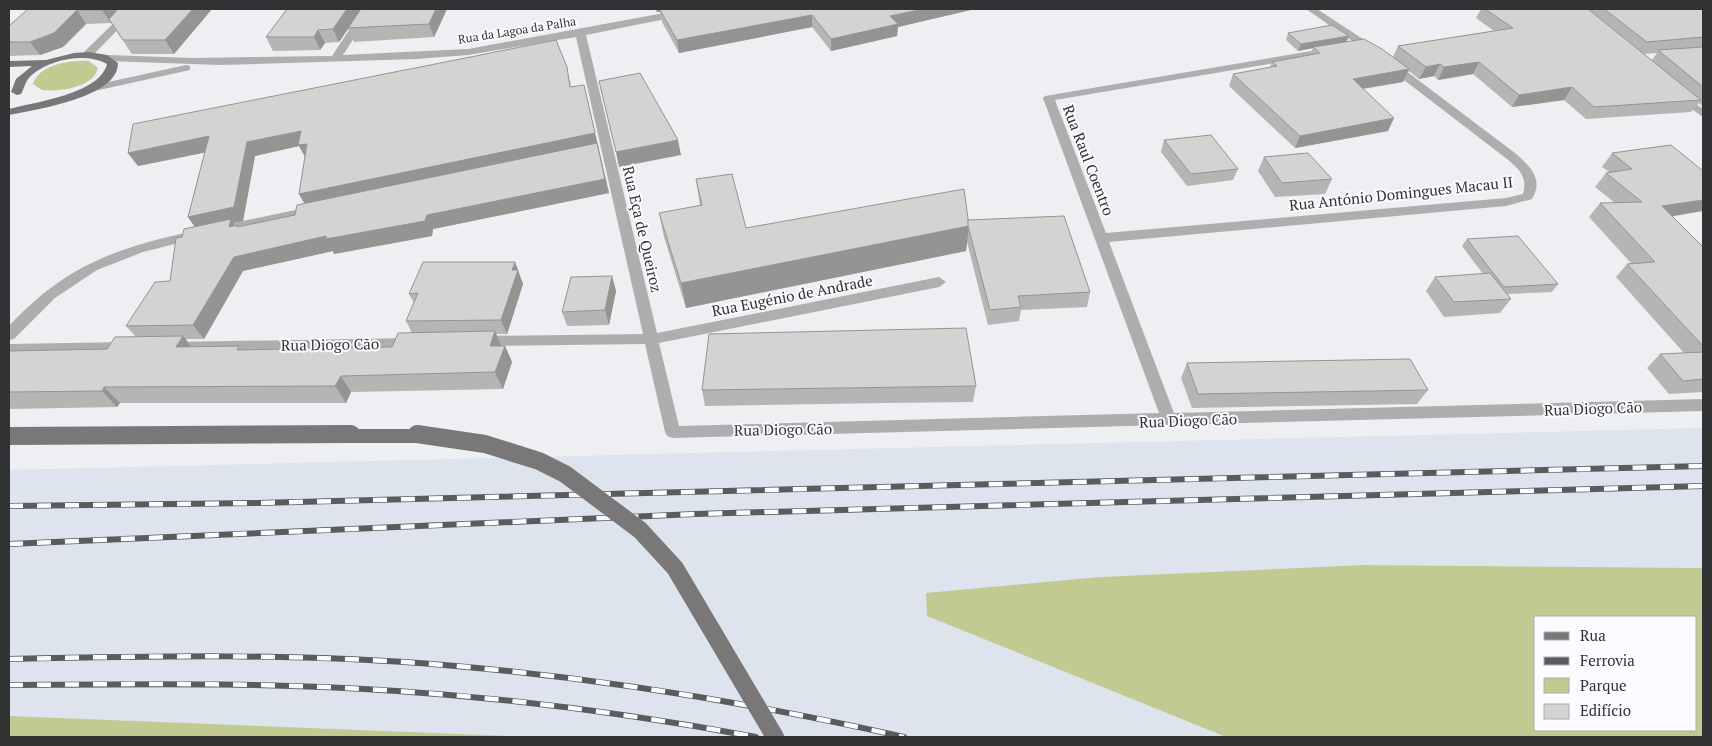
<svg xmlns="http://www.w3.org/2000/svg" width="1712" height="746" font-family="'PT Serif',serif">
<rect width="100%" height="100%" fill="#edeff2"/>
<path fill="#dde4ed" d="M1703 428V568L1364 565 1100 577 928 616 1226 737H536L9 716V470Z"/>
<g fill="#c1ca91" fill-rule="evenodd">
<path d="M89 61 98 68C93 88 59 92 42 90L33 84C39 64 72 60 89 61Z"/>
<path d="M1364 565 1703 568V737H1226L927 616 926 593 1100 577ZM1536 617H1696V730H1536Z"/>
<path d="M9 716 536 737H9Z"/>
</g>
<g fill="none" stroke-linecap="round" stroke-linejoin="round">
<g fill="#afaeae" fill-rule="evenodd">
<path d="M128 9H138L92 56H84V52Z"/>
<path d="M363 9H373L343 55 468 49 686 9H705L700 12 586 35 657 333 939 277 946 282 939 287 659 343 679 426 1159 413 1043 98 1045 96 1329 48 1334 51 1329 54 1055 100 1106 233 1506 198 1523 194C1528 177 1519 169 1507 159L1361 47 1306 9H1317L1369 43 1515 153C1530 166 1544 179 1532 199L1506 206 1109 242 1174 413 1703 399V411L673 438 667 436 665 432 645 344 479 346 474 345 472 341 474 337 479 336 643 334 576 37 468 55 417 59 220 65 108 61 103 58 108 55 192 58 332 56Z"/>
<path d="M186 65 190 66V70L90 92 84 89 90 86Z"/>
<path d="M1679 92 1703 109V117L1675 97 1673 95Z"/>
<path d="M314 206 318 207 320 210 318 213 219 234 213 230 219 226Z"/>
<path d="M194 231 199 232 201 235 199 238 143 252 97 270 55 298 14 339 9 340V326C65 266 115 248 194 231Z"/>
<path d="M413 338 418 339 420 343 418 347 413 348 171 352 166 351 164 347 166 343 171 342Z"/>
<path d="M128 342 133 343 135 347 133 351 128 352 9 354V344Z"/>
</g>
<path fill="#7a7778" fill-rule="evenodd" d="M89 52 107 55 118 63C118 66 117 71 115 74 102 99 35 110 9 115V109C35 102 100 94 107 64 86 52 51 59 33 74 25 80 25 87 21 94L17 95 11 92 16 79 32 66 9 67V61L46 60 74 53Z"/>
<defs>
<g id="rail">
<path d="M9 506 258 503 1703 466"/>
<path d="M9 544 695 514 1703 486"/>
<path d="M9 659C154 656 299 653 444 665 599 678 752 703 904 737"/>
<path d="M9 685C138 684 268 682 397 691 518 699 637 715 756 737"/>
</g>
</defs>
<use href="#rail" stroke="#5a5b5d" stroke-width="6"/>
<use href="#rail" stroke="#fafcff" stroke-width="4.5" stroke-dasharray="14" stroke-linecap="butt"/>
<path stroke="#7a7778" stroke-width="14" d="M97 436H426"/>
<g stroke="#7a7778" stroke-width="18">
<path d="M417 434 485 444 539 461 565 474 640 530 675 568 775 737"/>
<path d="M9 436 351 434"/>
</g>
</g>
<g fill="#b7b5b4" fill-rule="evenodd">
<path d="M28 9H212L174 54H132L111 23 86 24 63 47 40 55 9 56V26Z"/>
<path d="M287 9H447L434 37 354 42 348 28 339 42 325 43 320 50 273 51 266 37Z"/>
<path d="M655 9H975L898 27 897 36 831 51 812 27 679 53 662 22 660 12H657Z"/>
<path d="M1481 9H1703V107L1699 103 1691 112 1586 119 1564 100 1512 107 1473 74 1438 80 1434 76 1419 79 1409 71 1403 82 1363 89 1388 131 1295 148 1229 86 1233 74 1270 67 1272 62 1310 55 1313 48 1298 51 1286 40 1288 33 1349 36 1346 42 1393 57 1398 46 1494 31 1476 18ZM1657 53 1652 60 1644 54Z"/>
<path d="M570 80 571 87 599 147H598L609 193 433 229 432 236 334 254 333 251 243 271 204 339H186L192 347 242 350 392 347 412 333 406 321 414 303 409 294 515 262 523 284 507 334H496L501 346H505L512 362 503 389 351 392 346 403H120L117 407 9 409V351L107 349 136 337 126 326 170 281 182 237 195 227 188 217 205 152 138 166 128 153ZM299 146 305 157 299 194 305 204 295 215 238 227 235 225 233 223 243 221 255 156Z"/>
<path d="M1164 140 1238 169 1233 180 1187 186 1161 152Z"/>
<path d="M1671 145 1673 217 1703 247V392L1669 394 1647 368 1660 354 1684 353 1616 277 1627 264 1631 263 1589 217 1600 203H1615L1595 187 1606 173 1609 172 1602 167 1612 153Z"/>
<path d="M1264 157 1332 179 1325 194 1275 197 1258 171Z"/>
<path d="M696 179 746 228 968 220 1090 292 1087 307 1021 310 1019 321 988 325 967 242 966 251 686 308 664 237 659 213 700 206Z"/>
<path d="M1467 239 1558 284 1552 292 1507 294 1511 299 1500 313 1444 317 1426 291 1435 277 1483 274 1462 246Z"/>
<path d="M612 276 616 291 609 325 567 326 562 312Z"/>
<path d="M1187 363 1428 390 1417 404 1192 408 1181 378Z"/>
<path d="M976 386 973 402 884 403 705 406 702 390Z"/>
</g>
<g fill="#959492">
<path d="M103 9H126L111 23 102 10Z"/>
<path d="M193 9H212L174 54 165 40Z"/>
<path d="M347 9H362L339 42 333 29Z"/>
<path d="M436 9H447L434 37 429 24Z"/>
<path d="M656 9H677L660 10V12H657Z"/>
<path d="M924 9H975L898 27 897 36 831 51V39L890 16Z"/>
<path d="M77 10 86 24 63 47 40 55 30 42Z"/>
<path d="M812 15V27L679 53 677 40Z"/>
<path d="M318 30 325 43 320 50 314 37Z"/>
<path d="M1349 36 1346 43 1313 47V48L1298 51 1301 44Z"/>
<path d="M1479 62 1473 74 1438 80 1444 67Z"/>
<path d="M1440 64 1434 76 1419 79 1426 67Z"/>
<path d="M1409 69 1403 82 1347 91 1353 79Z"/>
<path d="M584 85 609 193 433 229 432 236 334 254 333 251 243 271 204 339 193 325 234 257 307 208 299 194Z"/>
<path d="M1572 87 1564 100 1512 107 1519 95Z"/>
<path d="M1394 118 1388 131 1295 148 1300 136Z"/>
<path d="M301 131 314 157 306 158 299 146 255 156 243 221 233 223 240 234 197 230 188 217 247 142Z"/>
<path d="M209 136 218 150 138 166 128 153Z"/>
<path d="M678 140 681 155 619 167 616 152Z"/>
<path d="M1703 200V211L1651 220 1662 206Z"/>
<path d="M969 226 966 251 686 308 681 283Z"/>
<path d="M515 262 523 284 507 334 501 320 512 270Z"/>
<path d="M612 276 616 291 609 325 605 310Z"/>
<path d="M495 331 502 348 490 346Z"/>
<path d="M183 336 196 353 176 347Z"/>
<path d="M505 346 512 362 503 389 495 372Z"/>
<path d="M341 376 351 392 346 403 335 386Z"/>
<path d="M104 387 120 403 117 407 102 391Z"/>
</g>
<g fill="#d5d3d1" stroke="#959492">
<path d="M28 9H103L102 10H77L54 33 30 42H9V26Z"/>
<path d="M118 9H193L165 40H123L109 19Z"/>
<path d="M287 9H347L333 29 318 30 314 37H266Z"/>
<path d="M361 9H436L429 24 348 28Z"/>
<path d="M664 9H924L890 16 898 24 831 39 812 15 677 40 660 10Z"/>
<path d="M1485 9H1588L1701 100 1594 107 1572 87 1519 95 1479 62 1444 67 1440 64 1426 67 1398 46 1513 28Z"/>
<path d="M1604 9H1703V37L1647 42Z"/>
<path d="M1332 25 1349 36 1301 44 1288 33Z"/>
<path d="M1364 39 1382 49 1409 69 1353 79 1394 118 1300 136 1233 74 1277 66 1272 62 1320 53 1313 47Z"/>
<path d="M556 40 567 67 570 87 584 85 595 133 299 194 307 144 298 145 301 131 247 142 234 207 188 217 209 136 128 153 133 124Z"/>
<path d="M1703 47V87L1658 50Z"/>
<path d="M640 73 678 140 616 152 599 81Z"/>
<path d="M1211 135 1238 169 1191 174 1164 140Z"/>
<path d="M597 143 605 179 427 215 425 221 326 239V236L234 257 193 325 126 326 155 282 170 281 176 238 182 237 184 229 231 219 229 227 237 225V227L295 215 297 205Z"/>
<path d="M1671 145 1703 171V200L1662 206 1703 247V346L1627 264 1655 262 1600 203 1642 202 1606 173 1632 169 1612 153Z"/>
<path d="M1308 153 1332 179 1282 183 1264 157Z"/>
<path d="M732 174 746 228 964 189 969 226 681 283 659 213 702 205 696 179Z"/>
<path d="M1064 216 1090 292 1018 296 1021 307 990 310 968 226V220Z"/>
<path d="M1518 236 1558 284 1504 287 1467 239Z"/>
<path d="M423 262H515L512 270H518L501 320 406 321 418 293 409 294Z"/>
<path d="M1490 273 1511 299 1454 302 1435 277Z"/>
<path d="M612 276 605 310 562 312 571 277Z"/>
<path d="M966 328 976 386 702 390 709 334Z"/>
<path d="M495 331 490 346H505L495 372 341 376 335 386 104 387 102 391 9 392V351L107 349 115 337 183 336 176 347 239 346 237 350 392 347 398 333Z"/>
<path d="M1703 352V379L1683 381 1660 354Z"/>
<path d="M1410 359 1428 390 1198 394 1187 363Z"/>
</g>
<g text-anchor="middle" dominant-baseline="central" stroke-width="4" stroke-linejoin="round" paint-order="stroke">
<g font-size="12" fill="#313233" stroke="#fafcff">
<text transform="translate(517 30) rotate(-9)">Rua da Lagoa da Palha</text>
</g>
<g font-size="15" fill="#313233" stroke="#fafcff">
<text transform="translate(1089 160) rotate(69)">Rua Raul Coentro</text>
<text transform="translate(1401 193) rotate(-6)">Rua António Domingues Macau II</text>
<text transform="translate(643 229) rotate(77)">Rua Eça de Queiroz</text>
<text transform="translate(792 295) rotate(-11)">Rua Eugénio de Andrade</text>
<text transform="translate(330 344) rotate(-1)">Rua Diogo Cão</text>
<text transform="translate(1593 408) rotate(-2)">Rua Diogo Cão</text>
<text transform="translate(1188 420) rotate(-2)">Rua Diogo Cão</text>
<text transform="translate(783 429) rotate(-1)">Rua Diogo Cão</text>
</g>
</g>
<rect width="1712" height="746" fill="none" stroke="#313233" stroke-width="20"/>
<rect x="1534" y="616" width="162" height="115" fill="#fafcff" stroke="#aaabad"/>
<rect x="1544" y="632" width="25" height="8" fill="#7a7778" stroke="#aaabad"/>
<text x="1580" y="641" font-size="15" fill="#313233">Rua</text>
<rect x="1544" y="657" width="25" height="8" fill="#5a5b5d" stroke="#aaabad"/>
<text x="1580" y="666" font-size="15" fill="#313233">Ferrovia</text>
<rect x="1544" y="678" width="25" height="15" fill="#c1ca91" stroke="#aaabad"/>
<text x="1580" y="691" font-size="15" fill="#313233">Parque</text>
<rect x="1544" y="704" width="25" height="15" fill="#d5d3d1" stroke="#aaabad"/>
<text x="1580" y="716" font-size="15" fill="#313233">Edifício</text>
</svg>
